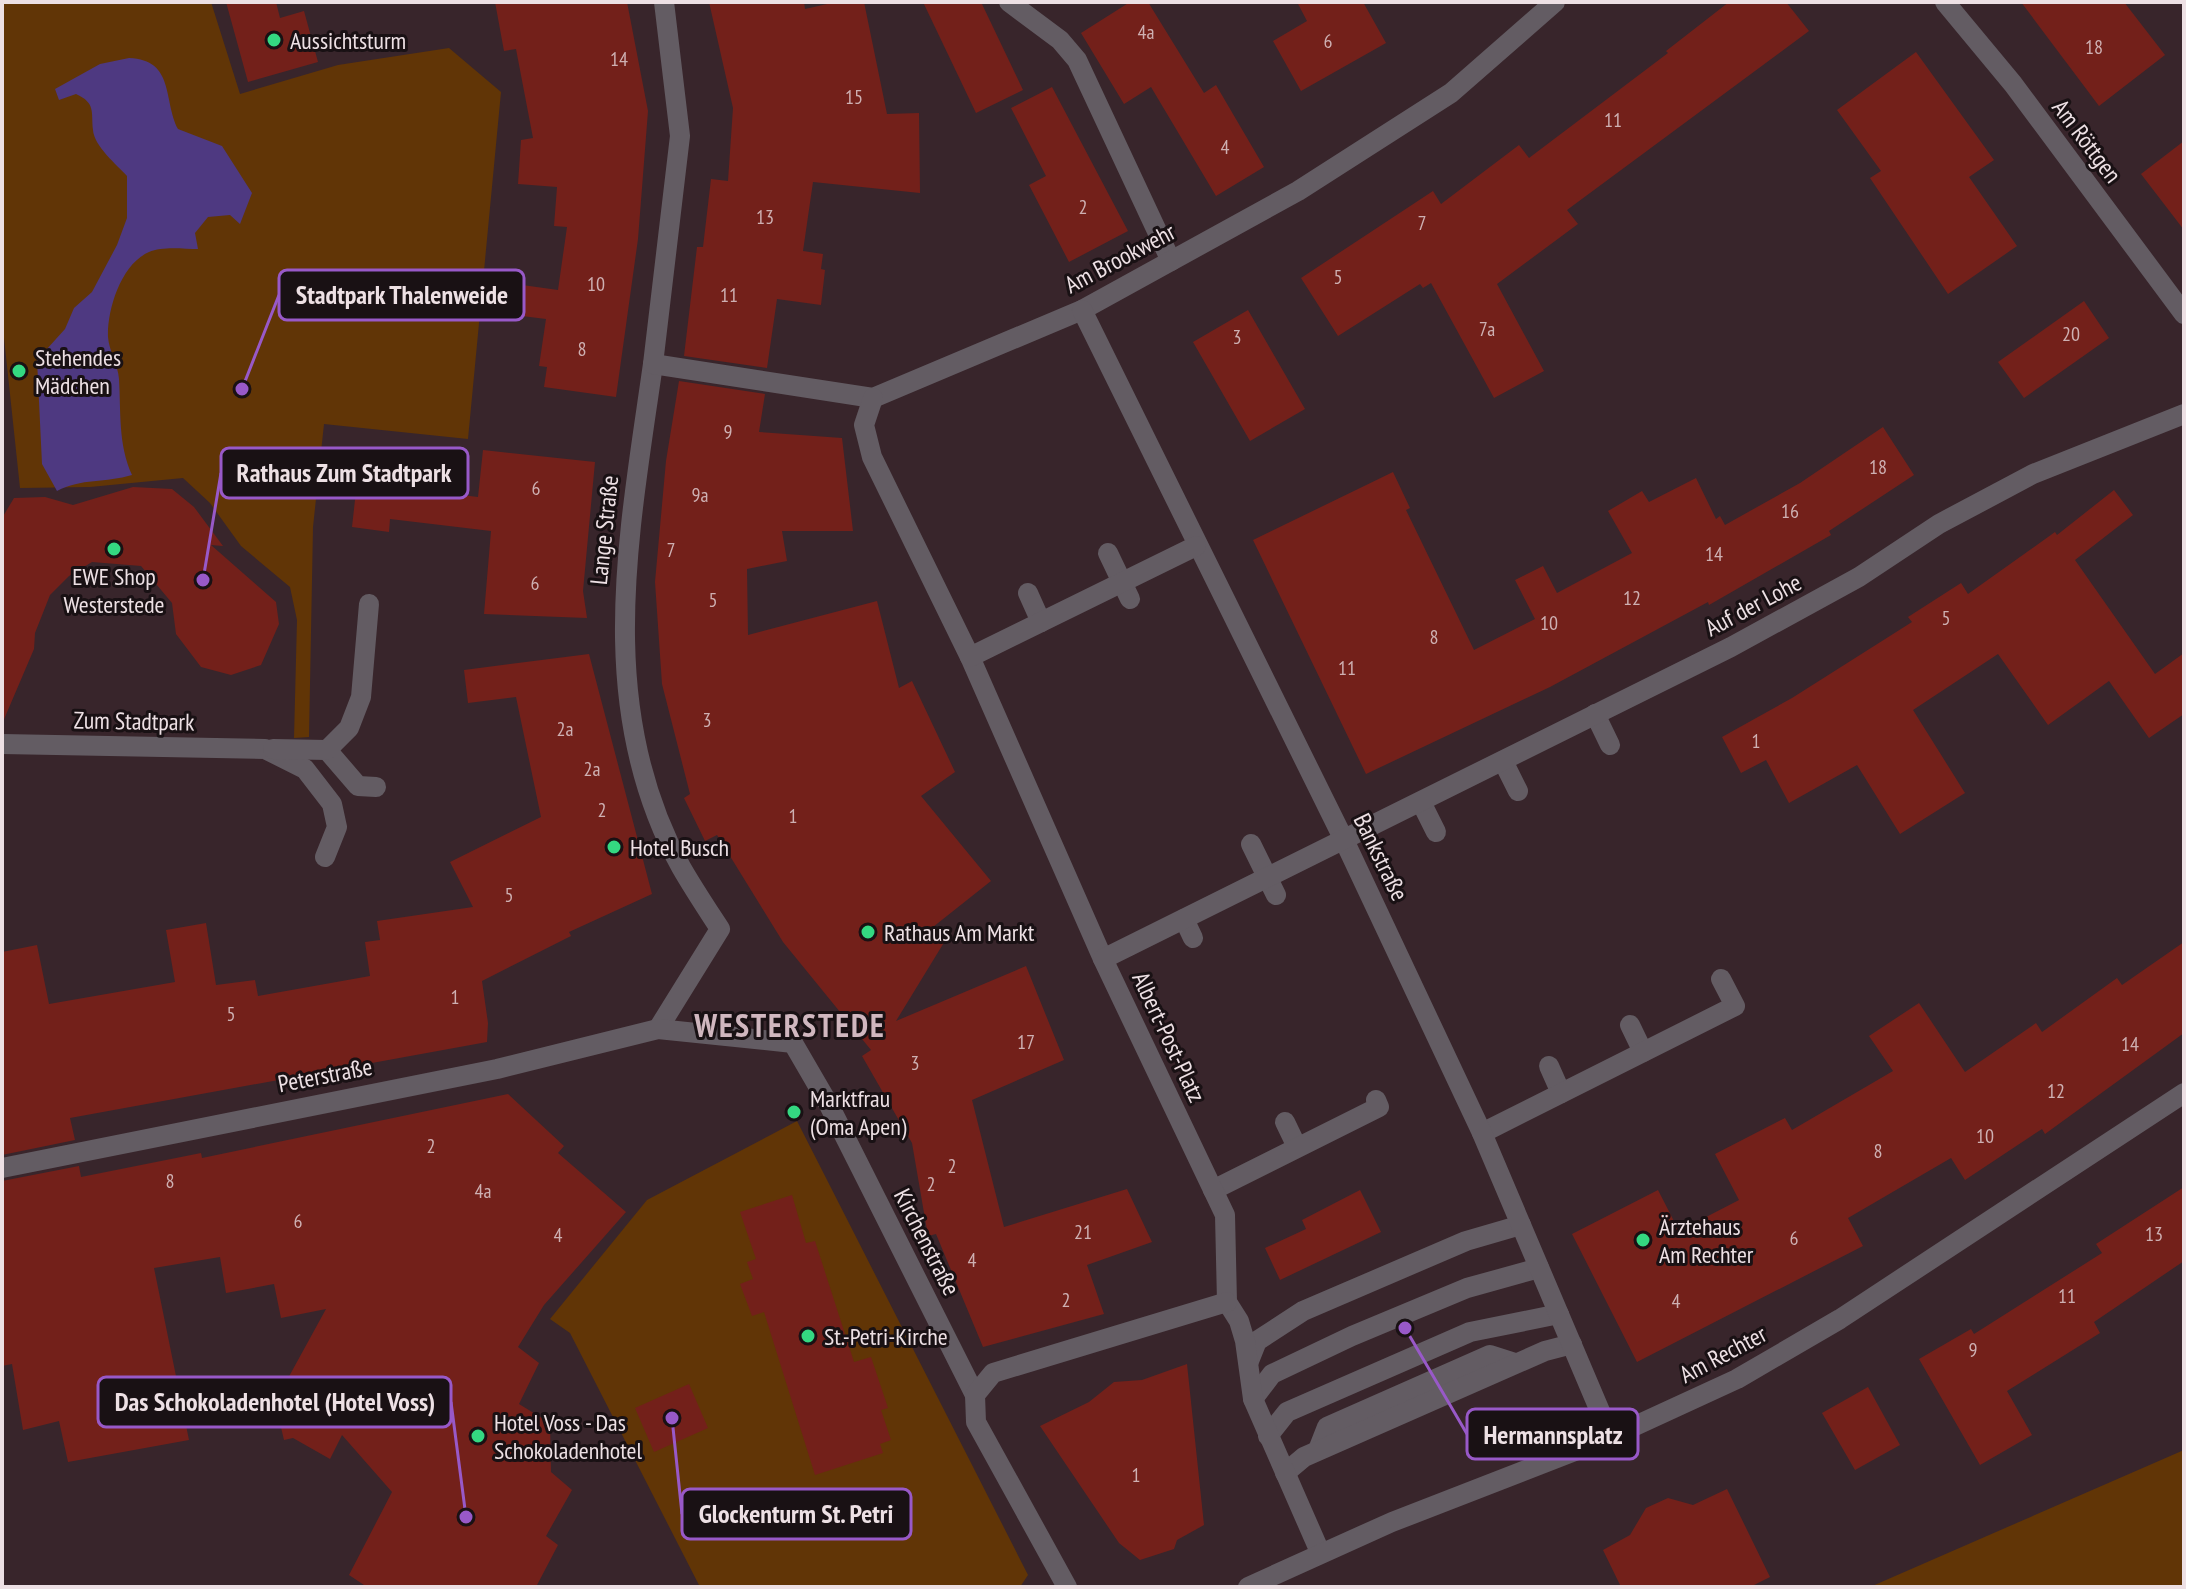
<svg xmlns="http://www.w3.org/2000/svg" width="2186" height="1589" font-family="'PT Sans Narrow',sans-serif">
<rect width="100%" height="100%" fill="#38252b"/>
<g fill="#613506">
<path d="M2 2H211L240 94 338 65 449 48 501 92 468 439 324 424 313 527 309 737 294 738 297 620 290 587 241 546 210 503 183 478 90 487 20 488 2 319Z"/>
<path d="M797 1121 1028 1575 1020 1587H700L570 1333 550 1319 647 1200Z"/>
<path d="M2184 1450V1587H1870Z"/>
</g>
<path fill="#4e3981" d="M129 58C175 60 163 100 178 129L222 146 252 193 240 224 230 215 208 217 195 233 198 249C184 249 162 246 149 252 121 264 107 310 108 337 109 351 118 365 119 379 121 412 118 444 132 475 106 483 81 478 57 491L42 464 37 360 65 329 74 308 92 292 117 245 127 218V176C117 165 94 146 93 130 91 112 96 103 76 94L59 100 55 89 100 64Z"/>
<g fill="#73201a">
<path d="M226 2H276L280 18 304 11 318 62 248 82Z"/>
<path d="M495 2H627L648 111 638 239 616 397 544 387 547 367 539 366 546 319 483 311 487 280 558 290 567 227 554 226 557 187 518 184 521 140 533 138 516 49 504 51Z"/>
<path d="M709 2H804L805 9 836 2H864L887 114 919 113 920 193 813 182 803 251 823 254 821 269 825 270 821 305 777 299 767 368 684 356 697 247H703L711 179 728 181 733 108Z"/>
<path d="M923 2H981L1023 90 976 113Z"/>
<path d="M1130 2H1148L1204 93 1216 85 1264 167 1216 196 1151 87 1124 104 1081 33Z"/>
<path d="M1297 2H1363L1386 43 1301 91 1273 41 1307 21Z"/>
<path d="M1729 2H1786L1809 31 1567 210 1578 224 1497 284 1544 371 1494 398 1431 283 1423 288 1420 284 1338 336 1301 278 1433 191 1441 204 1519 145 1529 158 1668 53 1666 51Z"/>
<path d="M2021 2H2124L2165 55 2099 106Z"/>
<path d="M1916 52 1994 160 1969 177 2017 246 1948 294 1870 178 1881 171 1837 110Z"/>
<path d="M1052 87 1128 231 1069 262 1029 185 1046 176 1011 108Z"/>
<path d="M2184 141V230L2141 174Z"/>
<path d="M2084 301 2109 338 2024 398 1998 362Z"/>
<path d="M1248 310 1305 409 1250 441 1193 342Z"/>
<path d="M679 381 765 394 759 432 842 438 853 531H782L787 561 747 569 748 635 877 601 899 688 912 681 955 772 921 796 991 881 933 927 948 936 896 1021 1026 966 1064 1060 972 1100 1004 1227 1127 1189 1152 1242 1087 1265 1104 1314 983 1347 936 1234 928 1236 912 1143 862 1056 871 1050 783 942 717 835 705 841 684 798 690 794 662 684 655 582 666 461Z"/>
<path d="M1883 427 1914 475 1829 531 1831 535 1709 605 1708 602 1550 687 1366 774 1253 540 1393 472 1410 508 1406 510 1474 650 1535 619 1515 580 1543 566 1557 593 1632 553 1608 511 1642 491 1649 502 1696 478 1716 519 1720 516 1725 525 1800 483Z"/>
<path d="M483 450 595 462 583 591 587 618 484 614 491 531 390 519 389 532 352 527 357 482 478 497Z"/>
<path d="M133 487 172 489 194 507 223 546 211 545 276 602 279 624 261 665 231 675 201 667 176 634 172 603 141 566 92 562 69 576 50 595 35 633 34 649 2 724V518L14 498 45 497 73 505Z"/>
<path d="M2114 490 2133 515 2075 560 2155 674 2184 653V714L2149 738 2109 681 2048 725 1998 654 1913 710 1965 793 1900 834 1857 765 1789 803 1766 760 1741 773 1722 737 1792 698 1912 622 1908 617 1961 583 1968 594 2055 532 2057 535Z"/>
<path d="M589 654 652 894 569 932 571 936 482 981 488 1023 487 1042 70 1118 75 1140 2 1155V952L37 945 49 1004 175 982 166 930 206 923 216 985 255 980 258 996 370 976 365 942 380 940 377 921 473 907 450 862 541 817 516 697 468 703 464 670Z"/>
<path d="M2184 942V1033L2045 1134 2042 1129 1965 1180 1951 1158 1848 1218 1863 1246 1637 1362 1572 1234 1658 1190 1679 1231 1739 1200 1715 1154 1785 1118 1792 1130 1893 1071 1869 1036 1919 1003 1965 1072 2036 1023 2042 1032 2117 978 2122 985Z"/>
<path d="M508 1094 564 1146 558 1153 626 1212 544 1305 518 1347 539 1363 519 1404 550 1423 551 1472 572 1490 546 1536 558 1545 536 1587H367L349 1575 392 1492 342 1435 330 1459 293 1438 284 1440 275 1402 326 1309 281 1318 274 1284 226 1293 220 1257 154 1268 189 1440 68 1462 59 1421 23 1430 12 1364 2 1366V1181L79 1166 81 1177 201 1153 202 1158Z"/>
<path d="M2184 1187V1261L2094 1322 2100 1333 2007 1391 2032 1435 1980 1465 1919 1359 1971 1329 1974 1334 2102 1253 2096 1244Z"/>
<path d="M1360 1190 1381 1232 1280 1280 1265 1248 1306 1229 1302 1220Z"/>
<path d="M792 1195 806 1243 815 1241 854 1362 871 1357 888 1408 881 1410 891 1440 880 1444 883 1453 815 1475 764 1312 752 1316 740 1284 753 1279 747 1262 756 1259 740 1212Z"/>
<path d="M1187 1364 1204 1525 1177 1540 1174 1549 1140 1560 1119 1543 1040 1426 1089 1402 1114 1382 1142 1380Z"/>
<path d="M689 1384 708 1428 654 1452 635 1408Z"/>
<path d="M1868 1387 1900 1445 1855 1470 1822 1413Z"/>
<path d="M1727 1489 1770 1577 1750 1587H1621L1603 1550 1630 1535 1646 1508 1668 1498 1693 1505Z"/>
</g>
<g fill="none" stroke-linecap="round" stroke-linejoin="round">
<g stroke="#635c63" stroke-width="20">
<path d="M1009 2 1060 40 1077 60 1171 261"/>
<path d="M1108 553 1130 599"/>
<path d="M1028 593 1041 622"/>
<path d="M970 657 1103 959"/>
<path d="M1595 714 1610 745"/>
<path d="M327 750 358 786 376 787"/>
<path d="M1503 761 1518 791"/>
<path d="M1421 802 1436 832"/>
<path d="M1251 844 1276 895"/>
<path d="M1184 919 1193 938"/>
<path d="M1630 1025 1643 1052"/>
<path d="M1549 1066 1561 1093"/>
<path d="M1285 1122 1297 1147"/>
<path d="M1482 1133 1735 1006 1721 979"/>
<path d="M1213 1190 1379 1107 1376 1100"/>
<path d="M1249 1361 1257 1341 1303 1311 1466 1241 1521 1225"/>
<path d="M1253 1399 1272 1374 1352 1336 1467 1288 1539 1268"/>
<path d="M1268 1436 1287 1412 1470 1332 1559 1314"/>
<path d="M1318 1450 1327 1427 1490 1355 1515 1363"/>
<path d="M1285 1473 1304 1457 1545 1351 1572 1344"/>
</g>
<g stroke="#635c63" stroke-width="20">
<path d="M653 364C629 534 593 707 681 867 693 888 707 909 720 929L658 1029"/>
<path d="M2 1168 497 1069 658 1029 793 1043 829 1105 975 1395"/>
</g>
<g stroke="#635c63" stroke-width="20">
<path d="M664 2 680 136 653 364 873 398 1082 310 1298 191 1451 93 1555 2"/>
<path d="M1945 2 2013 84 2184 314"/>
<path d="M1082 310 1344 840 1482 1133 1611 1437"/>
<path d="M873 398 864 425 872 457 970 657 1196 546"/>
<path d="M2 744 265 749 305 769 332 804 337 827 325 857"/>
<path d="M273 749 327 750 349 728 361 697 369 604"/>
<path d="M1320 1552 1253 1399 1245 1341 1239 1321 1227 1302 1225 1215 1103 959 1731 647 1859 577 1939 524 2033 474 2184 414"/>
<path d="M1067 1587 976 1422 975 1395 993 1373 1227 1302"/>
<path d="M1248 1587 1392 1522 1611 1437 1737 1379 1840 1319 2184 1093"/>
</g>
</g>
<g fill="#34d881" stroke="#191114" stroke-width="3">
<circle cx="274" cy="40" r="8"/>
<circle cx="19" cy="371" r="8"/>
<circle cx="114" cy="549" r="8"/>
<circle cx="614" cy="847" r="8"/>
<circle cx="868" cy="932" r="8"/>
<circle cx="794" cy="1112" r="8"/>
<circle cx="1643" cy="1240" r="8"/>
<circle cx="808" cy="1336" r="8"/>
<circle cx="478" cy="1436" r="8"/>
</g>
<g text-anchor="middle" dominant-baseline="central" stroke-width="6" stroke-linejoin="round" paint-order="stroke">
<g font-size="20" fill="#ceb0b2">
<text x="1146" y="32">4a</text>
<text x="1328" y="41">6</text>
<text x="2094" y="47">18</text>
<text x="619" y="59">14</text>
<text x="854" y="97">15</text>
<text x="1613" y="120">11</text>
<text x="1225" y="147">4</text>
<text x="1083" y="207">2</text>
<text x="765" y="217">13</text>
<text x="1422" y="223">7</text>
<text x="1338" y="277">5</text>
<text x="596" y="284">10</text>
<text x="729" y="295">11</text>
<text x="1487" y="329">7a</text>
<text x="2071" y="334">20</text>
<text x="1237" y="337">3</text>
<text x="582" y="349">8</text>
<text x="728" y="432">9</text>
<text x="1878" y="467">18</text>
<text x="536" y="488">6</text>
<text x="700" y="495">9a</text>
<text x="1790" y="511">16</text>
<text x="671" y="550">7</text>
<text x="1714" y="554">14</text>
<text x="535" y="583">6</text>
<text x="1632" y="598">12</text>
<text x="713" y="600">5</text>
<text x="1946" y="618">5</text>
<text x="1549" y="623">10</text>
<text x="1434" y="637">8</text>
<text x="1347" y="668">11</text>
<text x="707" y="720">3</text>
<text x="565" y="729">2a</text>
<text x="1756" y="741">1</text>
<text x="592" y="769">2a</text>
<text x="602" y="810">2</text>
<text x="793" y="816">1</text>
<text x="509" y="895">5</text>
<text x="455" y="997">1</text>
<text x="231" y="1014">5</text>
<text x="1026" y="1042">17</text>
<text x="2130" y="1044">14</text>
<text x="915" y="1063">3</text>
<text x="2056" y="1091">12</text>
<text x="1985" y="1136">10</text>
<text x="431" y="1146">2</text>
<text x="1878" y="1151">8</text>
<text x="952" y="1166">2</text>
<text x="170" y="1181">8</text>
<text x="931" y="1184">2</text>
<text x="483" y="1191">4a</text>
<text x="298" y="1221">6</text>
<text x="1083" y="1232">21</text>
<text x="2154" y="1234">13</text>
<text x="558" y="1235">4</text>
<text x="1794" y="1238">6</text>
<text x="972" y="1260">4</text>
<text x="2067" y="1296">11</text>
<text x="1066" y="1300">2</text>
<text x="1676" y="1301">4</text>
<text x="1973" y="1350">9</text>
<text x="1136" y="1475">1</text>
</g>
<g font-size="24" fill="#ede0e4" stroke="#191114" text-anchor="start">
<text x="290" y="40">Aussichtsturm</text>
<text x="35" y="357">Stehendes<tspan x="35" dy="28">Mädchen</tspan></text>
<text x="114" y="576" text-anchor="middle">EWE Shop<tspan x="114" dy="28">Westerstede</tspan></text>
<text x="630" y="847">Hotel Busch</text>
<text x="884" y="932">Rathaus Am Markt</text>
<text x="810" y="1098">Marktfrau<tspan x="810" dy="28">(Oma Apen)</tspan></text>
<text x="1659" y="1226">Ärztehaus<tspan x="1659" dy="28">Am Rechter</tspan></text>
<text x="824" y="1336">St.-Petri-Kirche</text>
<text x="494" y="1422">Hotel Voss - Das<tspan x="494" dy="28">Schokoladenhotel</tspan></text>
</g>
<g font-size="24" fill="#ede0e4" stroke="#191114">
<text transform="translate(2087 141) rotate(53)">Am Röttgen</text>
<text transform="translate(1120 258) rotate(-28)">Am Brookwehr</text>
<text transform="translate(604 530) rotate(-84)">Lange Straße</text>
<text transform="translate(1753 605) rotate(-28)">Auf der Lohe</text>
<text transform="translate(134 721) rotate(1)">Zum Stadtpark</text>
<text transform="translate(1381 857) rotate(64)">Bankstraße</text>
<text transform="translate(1169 1037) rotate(65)">Albert-Post-Platz</text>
<text transform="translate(325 1075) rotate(-11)">Peterstraße</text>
<text transform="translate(927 1242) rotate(63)">Kirchenstraße</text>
<text transform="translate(1723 1354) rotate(-28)">Am Rechter</text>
</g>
<g font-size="32" font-weight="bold" letter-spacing="2" fill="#d0b7bf" stroke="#191114">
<text x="790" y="1025">WESTERSTEDE</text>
</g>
</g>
<path fill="none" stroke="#9859c8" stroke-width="3" d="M242 389L279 295M203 580L221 473M466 1517L451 1402M1405 1328L1467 1434M672 1418L682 1514"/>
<g fill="#9859c8" stroke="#191114" stroke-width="3">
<circle cx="242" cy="389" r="8"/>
<circle cx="203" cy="580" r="8"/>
<circle cx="466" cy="1517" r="8"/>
<circle cx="1405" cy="1328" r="8"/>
<circle cx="672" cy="1418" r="8"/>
</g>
<g fill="#191114" stroke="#9859c8" stroke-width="3">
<rect x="279" y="270" width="245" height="50" rx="8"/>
<rect x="221" y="448" width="247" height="50" rx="8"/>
<rect x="98" y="1377" width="353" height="50" rx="8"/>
<rect x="1467" y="1409" width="171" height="50" rx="8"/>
<rect x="682" y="1489" width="229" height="50" rx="8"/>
</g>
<g font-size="26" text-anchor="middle" font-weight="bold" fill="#ede0e4">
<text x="402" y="304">Stadtpark Thalenweide</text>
<text x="344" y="482">Rathaus Zum Stadtpark</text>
<text x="275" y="1411">Das Schokoladenhotel (Hotel Voss)</text>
<text x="1553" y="1444">Hermannsplatz</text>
<text x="796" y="1523">Glockenturm St. Petri</text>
</g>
<rect width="2186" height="1589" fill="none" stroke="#ede0e4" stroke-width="8"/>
</svg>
